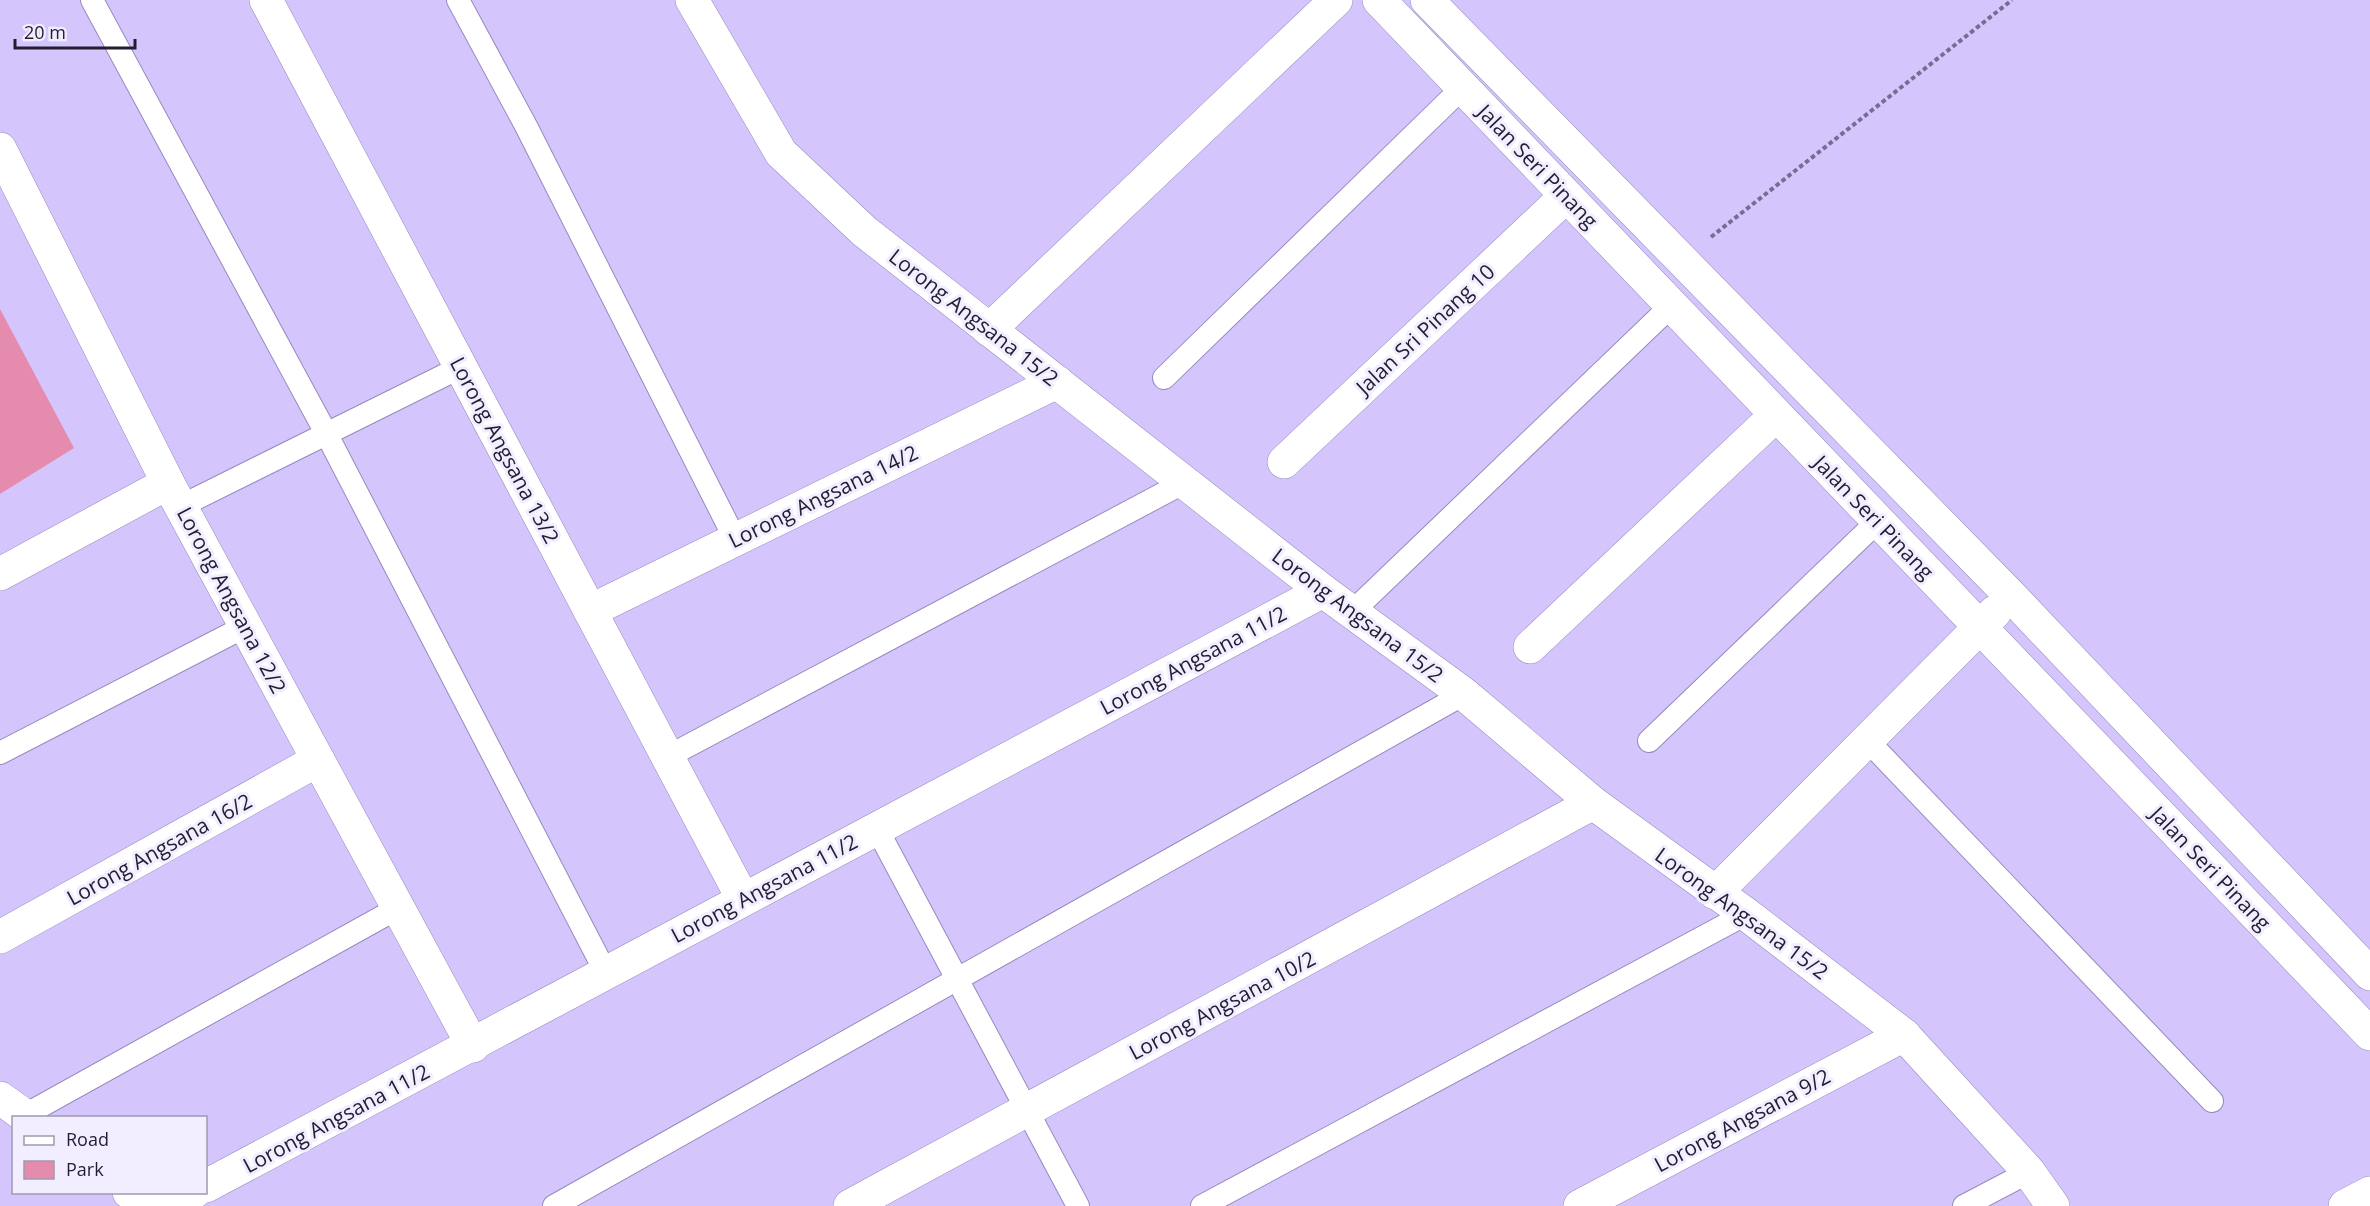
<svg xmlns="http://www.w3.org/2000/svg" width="2370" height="1206" font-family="'Open Sans',sans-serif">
<rect width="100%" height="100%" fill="#d4c6fd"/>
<path fill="#e58cae" d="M0 309 74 448 0 494Z"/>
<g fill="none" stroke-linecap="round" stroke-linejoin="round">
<defs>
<g id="lane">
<path d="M92 0 326 433 606 973"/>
<path d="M458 0 526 126 735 539"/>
<path d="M1164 378 1462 88"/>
<path d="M181 506 461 367"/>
<path d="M1352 612 1671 306"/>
<path d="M1867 740 2212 1101"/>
<path d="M1649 741 1878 521"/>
<path d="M0 753 246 626"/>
<path d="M667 757 1185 482"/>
<path d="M876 827 1078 1206"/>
<path d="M25 1115 398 908"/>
<path d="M554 1206 1464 694"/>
<path d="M1202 1206 1746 914"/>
<path d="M1964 1206 2029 1172"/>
</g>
<g id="street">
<path d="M266 0 743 899"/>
<path d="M692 0 781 153 864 231 1323 591 1464 694 1593 803 1746 914 1904 1035 2029 1172 2053 1206"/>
<path d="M1379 0 2370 1034"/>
<path d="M1427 0 2011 596 2370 974"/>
<path d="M0 149 168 483 473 1046"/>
<path d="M989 330 1336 0"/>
<path d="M1284 462 1566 196"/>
<path d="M0 574 168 483"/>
<path d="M590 611 1057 382"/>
<path d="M1530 647 1776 415"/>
<path d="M1715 893 1995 612"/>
<path d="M0 937 318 760"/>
<path d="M0 1098 28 1118"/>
<path d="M206 1186C579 989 950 788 1323 591"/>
<path d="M129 1192 147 1206"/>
<path d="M168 1206 194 1192"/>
<path d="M850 1206 1593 803"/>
<path d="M1580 1206 1904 1035"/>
<path d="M2345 1206 2370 1193"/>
</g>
</defs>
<use href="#lane" stroke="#978abd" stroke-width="24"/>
<use href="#street" stroke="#978abd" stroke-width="34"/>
<path stroke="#766d92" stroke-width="4" stroke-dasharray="4.5 3" stroke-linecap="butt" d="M1711 237 2012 0"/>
<use href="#lane" stroke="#fff" stroke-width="22"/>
<use href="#street" stroke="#fff" stroke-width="33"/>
</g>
<g text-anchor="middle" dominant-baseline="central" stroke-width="6" stroke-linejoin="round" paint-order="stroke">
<g font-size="21" fill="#221d31" stroke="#f2eeff">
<text transform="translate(1538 166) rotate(46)">Jalan Seri Pinang</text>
<text transform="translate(974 317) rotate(38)">Lorong Angsana 15/2</text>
<text transform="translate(1425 329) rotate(-43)">Jalan Sri Pinang 10</text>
<text transform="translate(505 450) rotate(62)">Lorong Angsana 13/2</text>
<text transform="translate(823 496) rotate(-26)">Lorong Angsana 14/2</text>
<text transform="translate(1874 517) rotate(46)">Jalan Seri Pinang</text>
<text transform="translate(232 600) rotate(62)">Lorong Angsana 12/2</text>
<text transform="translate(1358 615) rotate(37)">Lorong Angsana 15/2</text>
<text transform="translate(1193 660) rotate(-28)">Lorong Angsana 11/2</text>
<text transform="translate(159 849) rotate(-29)">Lorong Angsana 16/2</text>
<text transform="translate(2211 868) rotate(46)">Jalan Seri Pinang</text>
<text transform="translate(764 888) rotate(-28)">Lorong Angsana 11/2</text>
<text transform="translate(1742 913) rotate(36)">Lorong Angsana 15/2</text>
<text transform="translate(1222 1005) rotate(-28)">Lorong Angsana 10/2</text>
<text transform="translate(336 1118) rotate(-28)">Lorong Angsana 11/2</text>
<text transform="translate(1742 1120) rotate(-28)">Lorong Angsana 9/2</text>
</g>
</g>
<rect x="12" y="1116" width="195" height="78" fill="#f2eeff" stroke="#9f9aad" stroke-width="1.5"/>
<rect x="24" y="1136" width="30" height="9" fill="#ffffff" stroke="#9f9aad" stroke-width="1.5"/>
<text x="66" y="1146" font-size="18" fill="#221d31">Road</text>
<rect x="24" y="1161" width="30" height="18" fill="#e58cae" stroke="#9f9aad" stroke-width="1.5"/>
<text x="66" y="1176" font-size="18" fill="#221d31">Park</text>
<path d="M15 39v9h120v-9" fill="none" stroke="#221d31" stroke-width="3"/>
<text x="24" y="39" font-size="18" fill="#221d31" stroke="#f2eeff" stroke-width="4.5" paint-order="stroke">20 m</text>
</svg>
